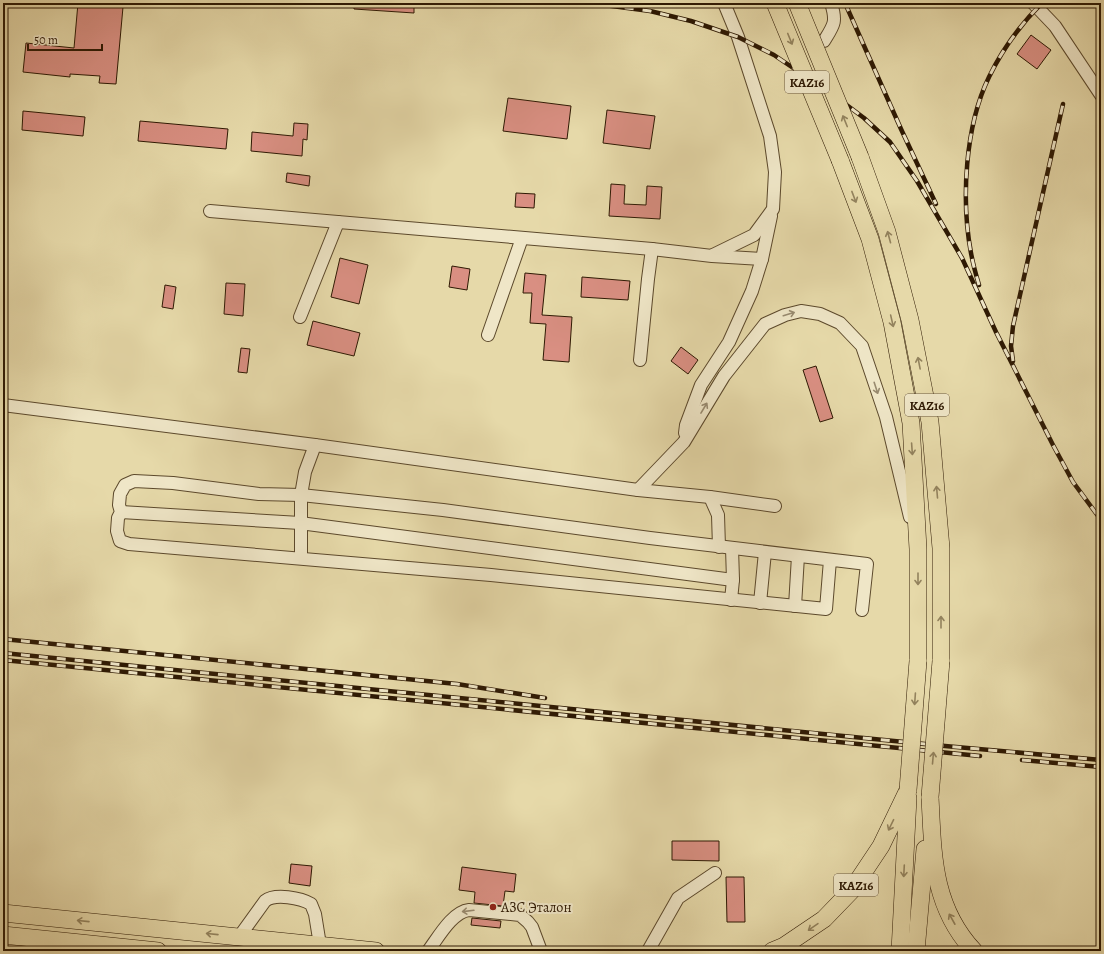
<svg xmlns="http://www.w3.org/2000/svg" width="1104" height="954" font-family="Alegreya,serif">
<rect width="100%" height="100%" fill="#e6d9a9"/>
<filter id="stains"><feTurbulence type="fractalNoise" baseFrequency=".005" numOctaves="4"/><feColorMatrix values="0 0 0 0 .2 0 0 0 0 .09 0 0 0 0 .02 0 0 0 .5 -.17"/></filter>
<radialGradient id="worn" r=".72"><stop offset=".6" stop-color="#630" stop-opacity="0"/><stop offset="1" stop-color="#630" stop-opacity=".3"/></radialGradient>
<g fill="#d98f82" stroke="#2e1903">
<path d="M78 3 123 7 116 84 99 83 100 76 70 74V77L23 72 26 43 74 48Z"/>
<path d="M354 3H414V13L354 9Z"/>
<path d="M1031 35 1051 50 1037 69 1017 54Z"/>
<path d="M508 98 571 106 567 139 503 131Z"/>
<path d="M607 110 655 116 650 149 603 143Z"/>
<path d="M23 111 85 117 83 136 22 130Z"/>
<path d="M140 121 228 129 226 149 138 141Z"/>
<path d="M294 123 308 124 307 140 303 139 302 156 251 151 252 132 293 136Z"/>
<path d="M287 173 310 176 309 186 286 182Z"/>
<path d="M611 184 625 185 624 204 646 205 647 186 662 187 660 219 609 216Z"/>
<path d="M516 193 535 194 534 208 515 207Z"/>
<path d="M340 258 368 265 359 304 331 297Z"/>
<path d="M452 266 470 269 467 290 449 287Z"/>
<path d="M525 273 546 275 542 315 572 317 569 362 543 360 546 324 530 323 532 293H523Z"/>
<path d="M582 277 630 281 628 300 581 297Z"/>
<path d="M226 283 245 284 243 316 224 314Z"/>
<path d="M165 285 176 287 173 309 162 307Z"/>
<path d="M313 321 360 333 354 356 307 345Z"/>
<path d="M681 347 698 360 688 374 671 361Z"/>
<path d="M241 348 250 349 247 373 238 372Z"/>
<path d="M816 366 833 418 820 422 803 370Z"/>
<path d="M672 841H719V861L672 860Z"/>
<path d="M291 864 312 866 310 886 289 883Z"/>
<path d="M462 867 516 874 514 892 505 891 503 906 474 903 475 892 459 890Z"/>
<path d="M726 877H744L745 922H727Z"/>
<path d="M472 918 501 921 500 928 471 925Z"/>
</g>
<g fill="none" stroke-linecap="round" stroke-linejoin="round">
<defs>
<g id="minor">
<path d="M1033 3 1055 26 1101 95"/>
<path d="M824 41C834 25 837 22 831 3"/>
<path d="M210 211 652 249 712 256 762 259"/>
<path d="M713 255 754 235 773 209 775 172 770 136 738 37 724 3"/>
<path d="M300 317 338 222"/>
<path d="M488 335 522 238"/>
<path d="M640 360 648 279 652 249"/>
<path d="M3 405 315 445 638 490 710 497 775 506"/>
<path d="M685 433 686 425 701 385 729 342 752 291 762 259 771 216"/>
<path d="M638 490 684 442 724 376 765 324 785 315 801 311 820 314 840 323 862 346 886 417 910 517"/>
<path d="M710 497 718 515 719 547"/>
<path d="M121 512 300 523 733 580"/>
<path d="M301 558V495L305 472 315 445"/>
<path d="M830 560 826 609 491 575 129 544 120 541 117 531 118 518 121 512 119 505 120 494 125 485 134 481 173 483 259 494 301 495 443 510 650 538 867 564 862 610"/>
<path d="M731 600 733 580 732 548"/>
<path d="M760 603 765 552"/>
<path d="M795 606 798 556"/>
<path d="M239 937 265 901C275 893 301 898 311 904L315 914 320 945"/>
<path d="M428 951C438 938 452 912 469 910L520 915 528 922 532 927 541 951"/>
<path d="M648 951 678 898 715 873"/>
</g>
<g id="highway">
<path d="M860 157 887 232 910 320 930 422 941 548V661"/>
<path d="M840 160 870 239 892 322 911 423 918 549V661"/>
<path d="M930 797C933 854 932 906 974 951"/>
<path d="M3 913 376 951"/>
<path d="M3 935 158 951"/>
<path d="M772 951 784 946 824 919 851 891 881 846 908 790"/>
<path d="M900 951 908 798"/>
<path d="M916 951 925 849"/>
</g>
</defs>
<use href="#minor" stroke="#5c492c" stroke-width="14"/>
<use href="#highway" stroke="#2e1903" stroke-width="18"/>
<use href="#minor" stroke="#efe6c7" stroke-width="12"/>
<use href="#highway" stroke="#e6d9a9" stroke-width="17"/>
<defs>
<g id="rail">
<path d="M589 3 650 11 691 21 738 37 774 55 836 97 864 118 890 142 917 181 962 258 996 332 1053 445 1073 482 1101 520"/>
<path d="M845 3 901 129 936 204"/>
<path d="M979 285C976 275 973 264 971 253 961 200 965 126 989 77 1002 50 1021 24 1042 3"/>
<path d="M1013 361 1011 346 1013 326 1063 104"/>
<path d="M3 639 457 684 545 698"/>
<path d="M3 653 945 746 1101 760"/>
<path d="M3 660 980 756"/>
<path d="M1022 760 1101 767"/>
</g>
</defs>
<use href="#rail" stroke="#2e1903" stroke-width="4.5"/>
<use href="#rail" stroke="#efe6c7" stroke-width="3" stroke-dasharray="9" stroke-linecap="butt"/>
<defs>
<g id="highway-bridge">
<path d="M775 3 840 160"/>
<path d="M797 3 860 157"/>
<path d="M908 790 918 661"/>
<path d="M930 797 941 661"/>
</g>
</defs>
<use href="#highway-bridge" stroke="#2e1903" stroke-width="18" stroke-linecap="butt"/>
<use href="#highway-bridge" stroke="#e6d9a9" stroke-width="17"/>
</g>
<defs><path id="oneway-shaft" d="M-6 0H5M1.5-3L5.5 0L1.5 3" fill="none" stroke-width="1.6" stroke-linecap="round" stroke-linejoin="round"/></defs>
<g stroke="#93835e">
<use href="#oneway-shaft" transform="translate(790 39) rotate(68)"/>
<use href="#oneway-shaft" transform="translate(845 121) rotate(-112)"/>
<use href="#oneway-shaft" transform="translate(854 197) rotate(69)"/>
<use href="#oneway-shaft" transform="translate(889 237) rotate(-105)"/>
<use href="#oneway-shaft" transform="translate(892 321) rotate(77)"/>
<use href="#oneway-shaft" transform="translate(919 363) rotate(-101)"/>
<use href="#oneway-shaft" transform="translate(912 449) rotate(86)"/>
<use href="#oneway-shaft" transform="translate(937 492) rotate(-95)"/>
<use href="#oneway-shaft" transform="translate(918 579) rotate(90)"/>
<use href="#oneway-shaft" transform="translate(941 622) rotate(-90)"/>
<use href="#oneway-shaft" transform="translate(915 699) rotate(94)"/>
<use href="#oneway-shaft" transform="translate(933 758) rotate(-85)"/>
<use href="#oneway-shaft" transform="translate(891 825) rotate(116)"/>
<use href="#oneway-shaft" transform="translate(904 871) rotate(93)"/>
<use href="#oneway-shaft" transform="translate(952 919) rotate(-119)"/>
<use href="#oneway-shaft" transform="translate(83 921) rotate(-174)"/>
<use href="#oneway-shaft" transform="translate(813 927) rotate(145)"/>
<use href="#oneway-shaft" transform="translate(212 934) rotate(-174)"/>
</g>
<g stroke="#988a6f">
<use href="#oneway-shaft" transform="translate(789 314) rotate(-17)"/>
<use href="#oneway-shaft" transform="translate(876 388) rotate(72)"/>
<use href="#oneway-shaft" transform="translate(704 408) rotate(-59)"/>
<use href="#oneway-shaft" transform="translate(468 911) rotate(173)"/>
</g>
<circle fill="#8f2418" stroke="#efe6c7" stroke-width="1.5" cx="493" cy="907" r="4"/>
<g text-anchor="middle" dominant-baseline="central" stroke-width="4" stroke-linejoin="round" paint-order="stroke">
<g fill="#efe6c7" stroke="#68563e" stroke-width="1">
<rect x="785" y="71" width="44" height="22" rx="3"/>
<rect x="905" y="394" width="44" height="22" rx="3"/>
<rect x="834" y="874" width="44" height="22" rx="3"/>
</g>
<g font-size="13" font-weight="bold" fill="#2e1903">
<text x="807" y="82">KAZ16</text>
<text x="927" y="405">KAZ16</text>
<text x="856" y="885">KAZ16</text>
</g>
<g font-size="14" fill="#2e1903" stroke="#efe6c7" text-anchor="start">
<text x="501" y="907">АЗС Эталон</text>
</g>
</g>
<rect width="1104" height="954" fill="none" stroke="#e6d9a9" stroke-width="16"/>
<rect x="4" y="4" width="1096" height="946" fill="none" stroke="#2e1903" stroke-width="2"/>
<rect x="8" y="8" width="1088" height="938" fill="none" stroke="#2e1903"/>
<path d="M28 44v6h74v-6" fill="none" stroke="#2e1903" stroke-width="2"/>
<text x="34" y="44" font-size="12" fill="#2e1903" stroke="#efe6c7" stroke-width="3" paint-order="stroke">50 m</text>
<rect width="100%" height="100%" filter="url(#stains)"/>
<rect width="100%" height="100%" fill="url(#worn)"/>
</svg>
